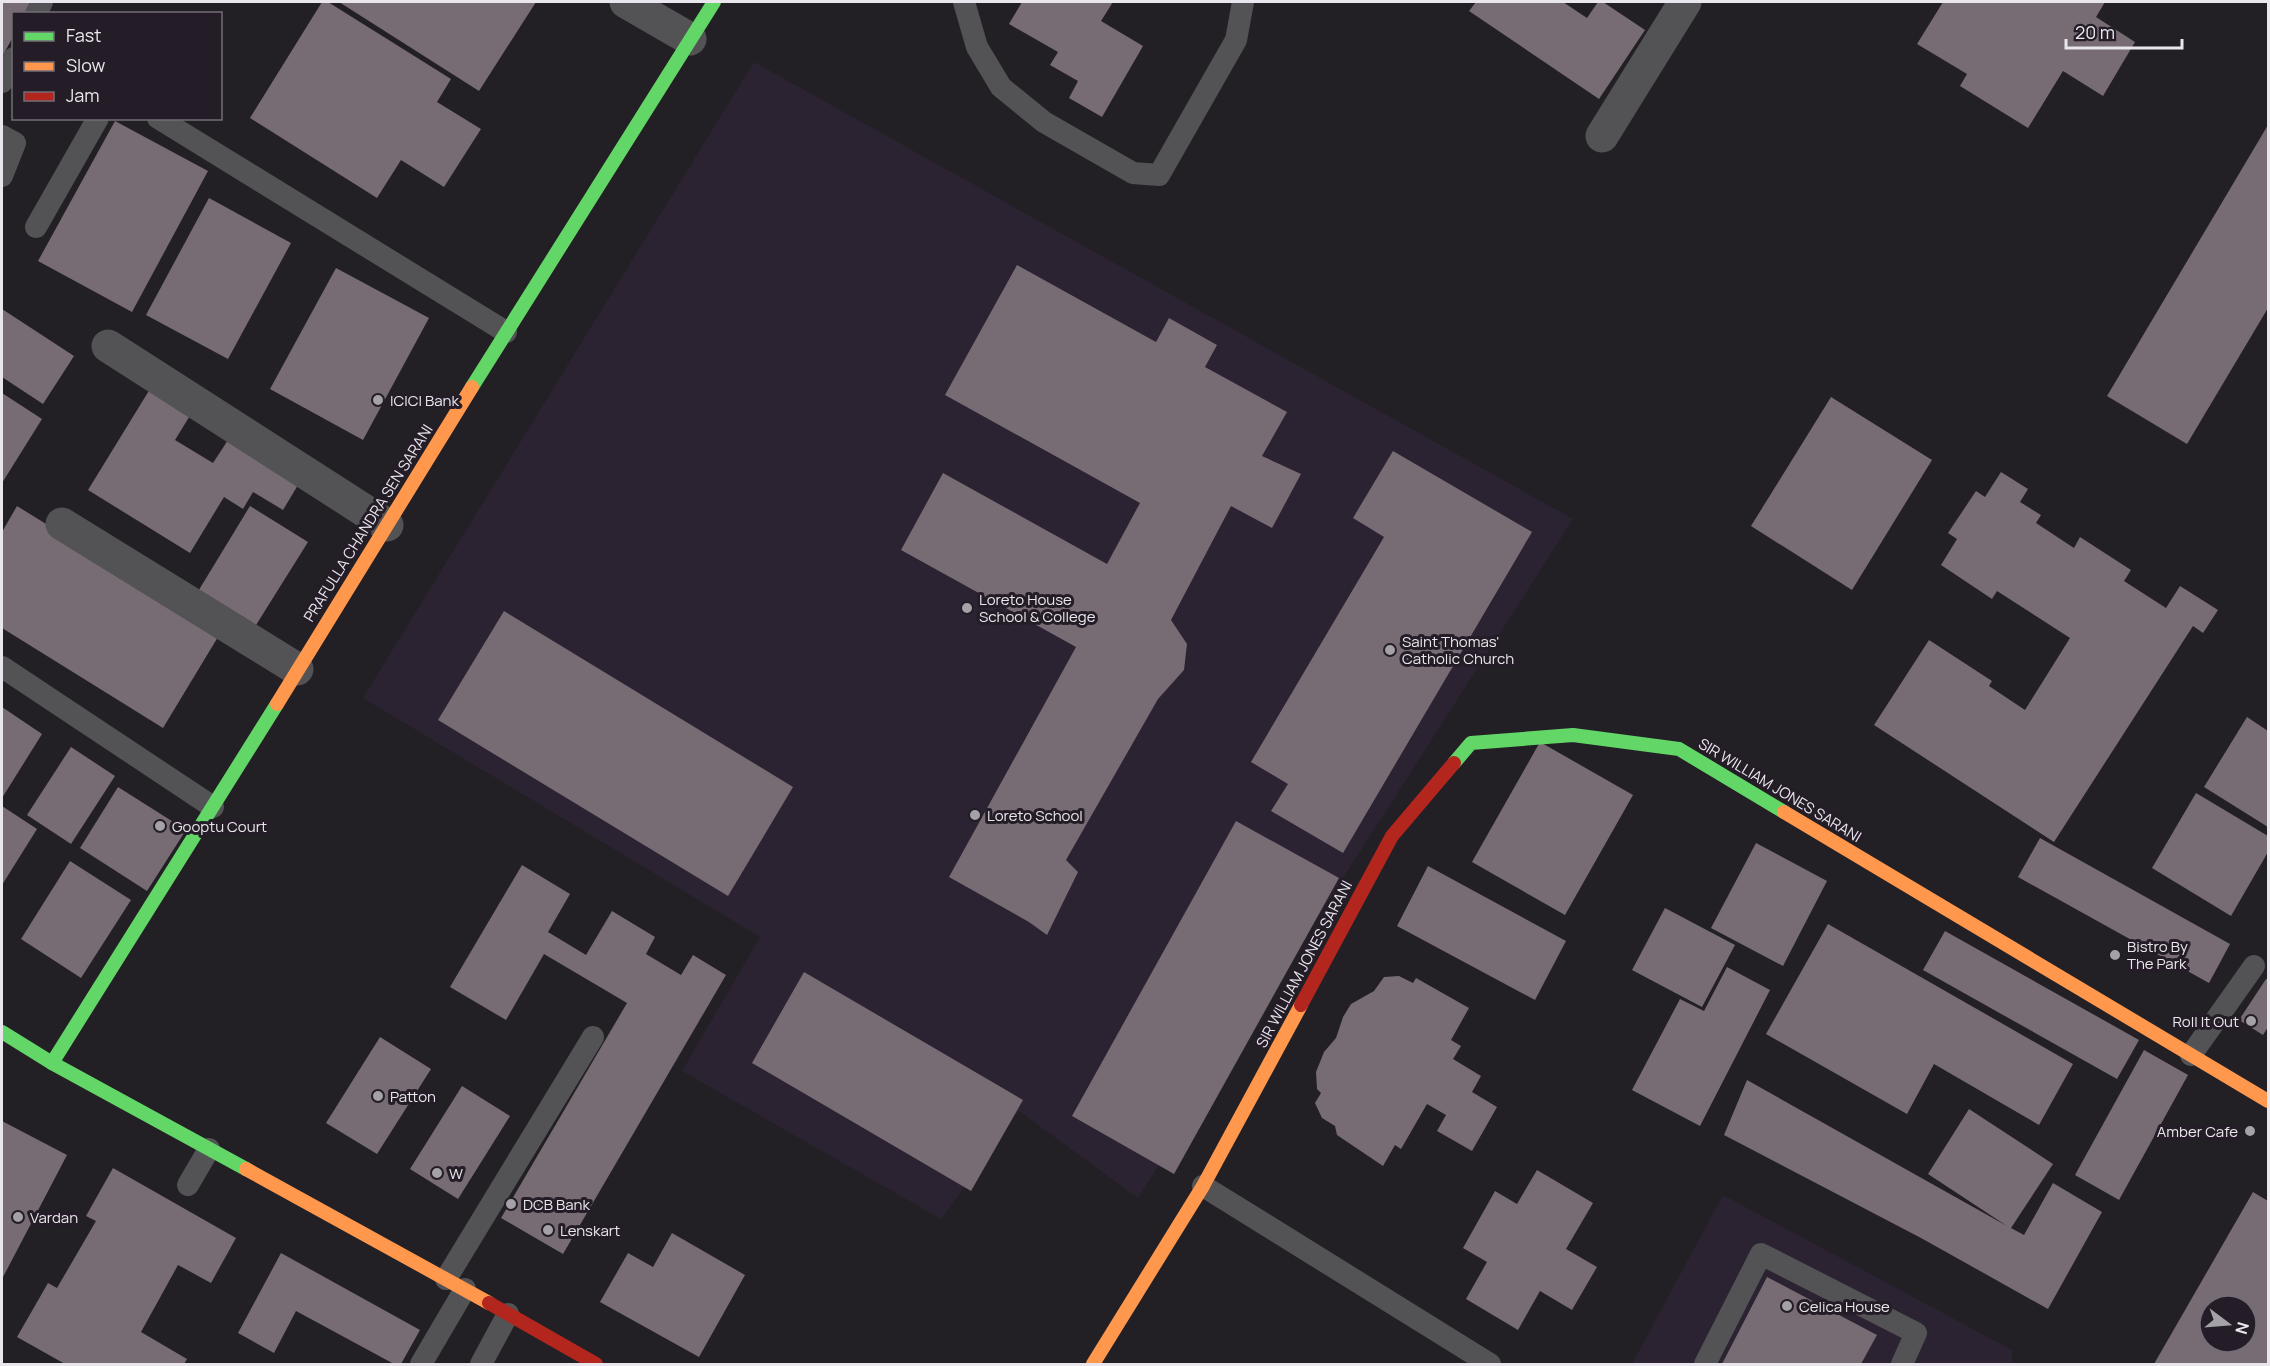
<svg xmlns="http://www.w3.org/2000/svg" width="2270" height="1366" font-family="Manrope,sans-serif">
<rect width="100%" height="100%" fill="#232025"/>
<g fill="#2c2332">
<path d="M754 62 1573 519 1138 1198 1019 1111 941 1219 682 1071 760 937 363 698Z"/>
<path d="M1723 1195 2012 1350V1364H1632Z"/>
</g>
<g fill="#776b74" fill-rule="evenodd">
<path d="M2 2H32L25 14H14V35L2 57Z"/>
<path d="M322 2H328L451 79 437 102 481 129 444 187 401 160 377 198 250 118Z"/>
<path d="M339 2H536L479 91Z"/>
<path d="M1022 2H1113L1101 21 1143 46 1102 117 1069 98 1078 81 1050 65 1058 52 1009 24Z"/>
<path d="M1476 2H1563L1587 18 1598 2H1603L1645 30 1599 99 1469 11Z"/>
<path d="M1943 2H2105L2096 17 2135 42 2103 96 2063 71 2028 128 1960 86 1967 74 1917 44Z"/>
<path d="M115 121 208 171 132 312 38 261Z"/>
<path d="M2268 125V308L2187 444 2107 396Z"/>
<path d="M209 198 291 243 228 359 146 315Z"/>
<path d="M1017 265 1156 342 1169 318 1217 345 1205 367 1287 412 1262 456 1301 474 1272 528 1231 506 1171 620 1187 644 1184 670 1158 699 1066 860 1078 872 1047 935 1029 922 949 877 1076 647 901 550 943 473 1107 564 1140 503 945 395Z"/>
<path d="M336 268 429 318 363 440 270 389Z"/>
<path d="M2 309 74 356 43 404 2 377Z"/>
<path d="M150 389 191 414 175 440 213 463 230 437 301 480 283 510 253 492 243 509 224 497 190 553 88 490Z"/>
<path d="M2 393 42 419 2 483Z"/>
<path d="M1831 397 1932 460 1852 590 1751 526Z"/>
<path d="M1393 451 1532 532 1343 853 1271 811 1288 784 1251 762 1384 537 1353 518Z"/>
<path d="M2001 472 2028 489 2020 502 2041 515 2036 523 2074 548 2080 537 2131 570 2124 581 2166 608 2180 586 2218 610 2203 633 2193 626 2054 842 1874 725 1929 640 1992 681 1989 686 2025 710 2070 638 1997 591 1992 599 1941 565 1957 539 1948 533 1976 491 1985 497Z"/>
<path d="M17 506 221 632 163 728 2 628V532Z"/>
<path d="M250 506 308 542 251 633 194 598Z"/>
<path d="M504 611 793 787 728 896 438 720Z"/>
<path d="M2 707 42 734 2 798Z"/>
<path d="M2247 717 2268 731V827L2204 787Z"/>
<path d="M1540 742 1633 795 1565 915 1472 862Z"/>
<path d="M71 747 115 776 71 844 27 815Z"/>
<path d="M118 787 186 830 147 891 80 848Z"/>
<path d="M2196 793 2268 836V852L2231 916 2152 868Z"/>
<path d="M2 806 37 829 2 885Z"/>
<path d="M1236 821 1339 878 1174 1174 1072 1116Z"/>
<path d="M2040 838 2230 944 2209 983 2018 877Z"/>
<path d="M1756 843 1827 881 1783 966 1711 928Z"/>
<path d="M70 861 131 900 81 978 21 939Z"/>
<path d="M522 865 570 894 548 932 586 955 612 911 655 937 646 954 681 975 693 955 726 975 563 1254 501 1218 627 1003 544 954 506 1020 450 987Z"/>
<path d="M1428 866 1566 941 1535 1000 1397 926Z"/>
<path d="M1665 908 1735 945 1702 1007 1632 970Z"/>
<path d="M1828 924 2073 1064 2039 1125 1934 1064 1907 1114 1766 1034Z"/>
<path d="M1945 931 2139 1040 2117 1079 1923 970Z"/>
<path d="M1727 967 1770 990 1700 1126 1632 1090 1680 999 1704 1011Z"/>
<path d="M804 972 1023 1100 971 1191 752 1063Z"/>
<path d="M1399 976 1413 983 1416 978 1469 1008 1451 1040 1461 1046 1453 1059 1481 1076 1472 1092 1497 1107 1472 1151 1437 1131 1446 1115 1427 1104 1401 1149 1395 1145 1383 1166 1337 1135 1335 1126 1322 1118 1315 1103 1321 1093 1317 1089 1316 1072 1324 1052 1336 1038 1343 1017 1351 1004 1374 991 1384 977Z"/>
<path d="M2266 979 2268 980V1027L2263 1035 2239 1020Z"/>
<path d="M380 1037 431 1069 377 1154 326 1123Z"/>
<path d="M2144 1050 2188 1075 2119 1200 2075 1175Z"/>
<path d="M1747 1080 2007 1226 1928 1174 1969 1109 2053 1164 2011 1228 2024 1235 2053 1183 2102 1212 2048 1309 1921 1238 1724 1135Z"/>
<path d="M462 1086 510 1116 458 1199 410 1169Z"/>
<path d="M2 1121 67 1155 2 1279Z"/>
<path d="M113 1168 236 1238 211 1283 178 1265 141 1332 187 1359 184 1364H65L17 1337 48 1283 57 1288 96 1221 86 1216Z"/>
<path d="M1537 1170 1593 1203 1566 1249 1597 1267 1572 1310 1540 1291 1518 1330 1466 1299 1487 1262 1463 1248 1495 1191 1517 1204Z"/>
<path d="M2253 1192 2268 1201V1364H2154ZM2210 1306H2246V1342H2210Z"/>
<path d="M672 1233 745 1275 699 1357 600 1302 628 1253 653 1267Z"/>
<path d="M281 1253 420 1330 401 1364H394L296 1311 274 1353 238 1333Z"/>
<path d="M1767 1277 1877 1335 1861 1364H1722Z"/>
</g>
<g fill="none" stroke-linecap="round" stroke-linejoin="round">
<g stroke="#535255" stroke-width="22">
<path d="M964 2 977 47 1001 87 1044 122 1133 173 1159 175 1236 40 1243 2"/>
<path d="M36 14 42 2"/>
<path d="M2 82 14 58"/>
<path d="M158 118 506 332"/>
<path d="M2 136 15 143 2 176"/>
<path d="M36 227 98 118"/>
<path d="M2 667 213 807"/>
<path d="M2191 1055 2254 966"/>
<path d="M188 1185 209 1149"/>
<path d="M1203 1186 1490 1364"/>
<path d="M446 1279 593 1037"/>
<path d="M421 1364 465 1289"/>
<path d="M481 1364 508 1314"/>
<path d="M1705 1364 1761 1254 1916 1333 1902 1364"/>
</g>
<g stroke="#535255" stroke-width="33">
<path d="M626 2 690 39"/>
<path d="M1602 136 1685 2"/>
<path d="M108 346 387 525"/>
<path d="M62 524 297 669"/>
</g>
<g stroke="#63d668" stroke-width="14">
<path d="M472 387 714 2"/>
<path d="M1454 763 1471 743 1573 735 1679 749 1784 812"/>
<path d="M2 1032 52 1063 246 1169"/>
<path d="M52 1063 277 704"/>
</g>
<g stroke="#ff974d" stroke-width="14">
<path d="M277 704 472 387"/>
<path d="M1784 812 2268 1101"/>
<path d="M246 1169 489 1303"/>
<path d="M1093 1364 1203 1186 1301 1005"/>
</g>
<g stroke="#b3261e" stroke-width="14">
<path d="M1301 1005 1392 836 1454 763"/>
<path d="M489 1303 596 1364"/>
</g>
</g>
<g fill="#a4a1a7" stroke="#241d28" stroke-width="2">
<circle cx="378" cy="400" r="6"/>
<circle cx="967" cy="608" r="6"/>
<circle cx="1390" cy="650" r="6"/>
<circle cx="975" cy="815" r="6"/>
<circle cx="160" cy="826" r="6"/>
<circle cx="2115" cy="955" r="6"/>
<circle cx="2251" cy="1021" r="6"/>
<circle cx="378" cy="1096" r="6"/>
<circle cx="2250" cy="1131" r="6"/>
<circle cx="437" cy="1173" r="6"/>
<circle cx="511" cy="1204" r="6"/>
<circle cx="18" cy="1217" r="6"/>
<circle cx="548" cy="1230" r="6"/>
<circle cx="1787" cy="1306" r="6"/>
</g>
<g text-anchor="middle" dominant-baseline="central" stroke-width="6" stroke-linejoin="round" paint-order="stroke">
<g font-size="15" fill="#eae6ed" stroke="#241d28" text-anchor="start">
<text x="390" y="400">ICICI Bank</text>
<text x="979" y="599">Loreto House<tspan x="979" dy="17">School &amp; College</tspan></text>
<text x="1402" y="641">Saint Thomas'<tspan x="1402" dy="17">Catholic Church</tspan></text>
<text x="987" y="815">Loreto School</text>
<text x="172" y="826">Gooptu Court</text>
<text x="2127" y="946">Bistro By<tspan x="2127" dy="17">The Park</tspan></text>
<text x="2239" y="1021" text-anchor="end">Roll It Out</text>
<text x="390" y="1096">Patton</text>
<text x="2238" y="1131" text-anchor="end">Amber Cafe</text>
<text x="449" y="1173">W</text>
<text x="523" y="1204">DCB Bank</text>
<text x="30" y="1217">Vardan</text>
<text x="560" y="1230">Lenskart</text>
<text x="1799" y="1306">Celica House</text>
</g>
<g font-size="15" fill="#eae6ed" stroke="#241d28">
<text transform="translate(368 523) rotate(-58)">PRAFULLA CHANDRA SEN SARANI</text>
<text transform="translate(1780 790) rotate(31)">SIR WILLIAM JONES SARANI</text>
<text transform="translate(1304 964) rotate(-62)">SIR WILLIAM JONES SARANI</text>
</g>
</g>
<rect width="2270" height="1366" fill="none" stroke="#eae6ed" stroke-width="6"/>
<rect x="12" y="12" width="210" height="108" fill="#241d28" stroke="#736d77" stroke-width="1.5"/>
<rect x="24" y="32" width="30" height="9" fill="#63d668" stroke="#736d77" stroke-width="1.5"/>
<text x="66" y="42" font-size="18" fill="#eae6ed">Fast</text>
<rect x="24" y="62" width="30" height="9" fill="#ff974d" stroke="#736d77" stroke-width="1.5"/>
<text x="66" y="72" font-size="18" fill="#eae6ed">Slow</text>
<rect x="24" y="92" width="30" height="9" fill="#b3261e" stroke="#736d77" stroke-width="1.5"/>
<text x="66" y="102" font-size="18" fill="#eae6ed">Jam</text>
<g transform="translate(2228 1324) rotate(106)"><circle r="28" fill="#241d28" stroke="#736d77" stroke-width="1.5"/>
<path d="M0-4.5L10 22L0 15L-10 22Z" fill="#a4a1a7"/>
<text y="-9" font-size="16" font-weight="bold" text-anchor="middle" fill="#eae6ed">N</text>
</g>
<path d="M2066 39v9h116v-9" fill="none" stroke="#eae6ed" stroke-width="3"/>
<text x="2075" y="39" font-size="18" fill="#eae6ed" stroke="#241d28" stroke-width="4.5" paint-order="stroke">20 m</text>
</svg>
